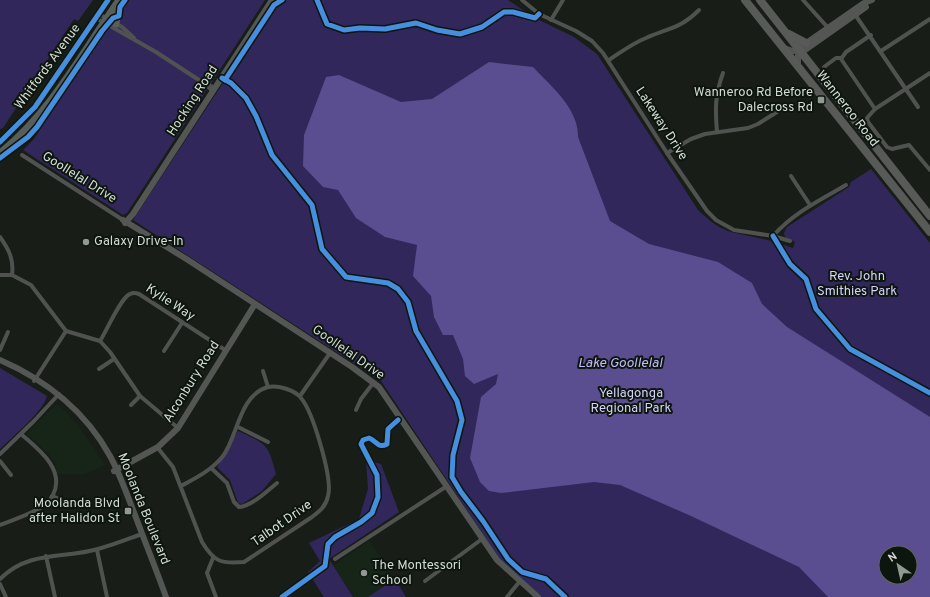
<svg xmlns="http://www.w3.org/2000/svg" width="930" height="597" font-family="Overpass,sans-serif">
<rect width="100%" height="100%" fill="#181d18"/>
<g fill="#172518">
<path d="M56 404 65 411 77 424 105 465 85 474H57L55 463 48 453 27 434Z"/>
<path d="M369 541 395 579 368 597H354L333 566Z"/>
</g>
<g fill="#32275b" fill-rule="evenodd">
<path d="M0 0H93L78 21 74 19 3 128 0 129Z"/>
<path d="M126 0H265L127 213 123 215 23 150 34 139Z"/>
<path d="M280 0H508L535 18 574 37 597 54 698 210C724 235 730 231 763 239 773 241 782 245 793 248L795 242 785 237 784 233 787 227 849 187 851 182 871 169 930 243V597H542L499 558 381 381 133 220 225 80ZM886 553H910V577H886Z"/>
<path d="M0 368 47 396C44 411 11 438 0 449Z"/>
<path d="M238 431C267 444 268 444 276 474L262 491 242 504 238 503 230 480 217 467Z"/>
<path d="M366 460 381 464 399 512 329 559 353 597H324L308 572 320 561 309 543 359 519 368 489Z"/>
<path d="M395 579 406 597H368Z"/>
</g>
<path fill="#5a4d90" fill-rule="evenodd" d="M489 62 533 67C551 86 579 109 578 137L610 221 649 244 718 262 752 283 762 304 787 327 930 417V597H828L799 567 691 516 620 485 594 482 501 493 489 491 480 482 470 458 481 397 496 384 498 374 474 384 465 376 463 359 453 335H443L434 317 431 296 413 276 417 245 385 237 356 218 338 190 323 187 303 166 304 135 326 77 339 75 401 102 432 99ZM886 553H910V577H886Z"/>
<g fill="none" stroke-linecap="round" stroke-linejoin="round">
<g stroke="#505250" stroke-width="4">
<path d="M522 0 539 14 576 31 592 41 603 53 667 153 707 211 716 220 734 230 773 236 790 241"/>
<path d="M803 0 830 30"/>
<path d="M854 13 918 107"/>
<path d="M99 14 122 27 134 38"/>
<path d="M96 18 156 52 202 82 213 91"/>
<path d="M551 20 563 0"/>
<path d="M871 35 846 52 841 59 875 109"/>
<path d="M881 51 930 19"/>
<path d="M609 60C621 52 633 43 646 38 668 28 680 29 699 10"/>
<path d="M824 67 836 58H841"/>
<path d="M930 73 875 109 867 118 868 122 887 147 892 149 909 145 930 170"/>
<path d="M203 82 215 88"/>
<path d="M717 132C715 109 715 95 723 73"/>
<path d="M667 153 691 139 705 134 748 128 758 124 777 112"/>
<path d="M22 155 123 220"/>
<path d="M791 176 810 205"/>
<path d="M773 236C793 213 820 200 846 185"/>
<path d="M0 237C9 250 14 259 12 275"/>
<path d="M0 275H12L31 285 66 331 100 341 110 352 140 396 178 428"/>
<path d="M100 341C106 332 121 297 130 294 134 292 136 293 139 294L225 350"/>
<path d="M0 350 8 332"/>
<path d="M164 351 182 323"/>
<path d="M99 369 114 359"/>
<path d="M263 371 268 387"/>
<path d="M34 381 66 331"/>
<path d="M300 396 330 353"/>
<path d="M131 405 140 396"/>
<path d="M356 410 361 399 374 382"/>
<path d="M238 427 268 442"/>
<path d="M157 447 173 467 202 542C214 562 221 564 244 562L312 517C320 511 326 506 328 496 333 479 313 412 301 398 295 390 278 385 268 387 239 395 238 436 223 456 212 470 196 478 181 486"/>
<path d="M0 454 34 421 59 394"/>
<path d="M0 461 11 475"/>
<path d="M211 468 227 483 234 502 239 507C252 506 267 491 277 483"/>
<path d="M52 496 77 506"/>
<path d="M0 525C13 520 28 515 40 508 46 505 50 500 53 495 66 469 37 448 21 434"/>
<path d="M97 550 107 597"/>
<path d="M46 556 55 597"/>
<path d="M213 558 207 573 216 597"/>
<path d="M335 559 447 486"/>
<path d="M0 579C29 550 64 559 98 549 113 545 128 539 142 534"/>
<path d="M425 581 482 539"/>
<path d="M0 584 6 597"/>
<path d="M507 597 520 581"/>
</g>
<g stroke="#545654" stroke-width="6">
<path d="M784 48 793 51 805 50 866 7"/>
<path d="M798 66V55L802 46 864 3 872 0"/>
<path d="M123 220 188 260 352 367 379 387 497 560 538 597"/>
<path d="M125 223 133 214 272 0"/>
<path d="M0 360C46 380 86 412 110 456 120 474 127 495 135 515 145 542 156 569 166 597"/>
<path d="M114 471 158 447 178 428 255 304"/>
</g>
<g stroke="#5a5e5b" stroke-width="7">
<path d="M116 24 117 15 120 2"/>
<path d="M0 142 35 107 108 0"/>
<path d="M0 153C51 112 82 53 119 0"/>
</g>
<g stroke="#575a57" stroke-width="8">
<path d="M745 0 930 232"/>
<path d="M760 0 930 216"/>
<path d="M789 34 806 43"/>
</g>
<defs>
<g id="cycleway">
<path d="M317 0 327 24 344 30 360 28 385 29 416 23 437 30 460 34 482 27 504 12H513L535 18 539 14"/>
<path d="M222 78 231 83 246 98 256 116 272 155 312 205 322 249 346 277 388 283 398 289 408 302 416 331 457 401 462 420 453 455 452 477 461 492 483 521 508 559 522 572 546 579 565 597"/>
<path d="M225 80 274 5 282 0"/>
<path d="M0 142 35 107 108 0"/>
<path d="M0 158 28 137 37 127 102 31 113 18 119 16 120 7 125 0"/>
<path d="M773 236 790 264 806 279 816 309 850 349 930 393"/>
<path d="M282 597 325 566 328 544 335 537 361 522 372 513 378 497 377 475 361 444 363 440 369 438C377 441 378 449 387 444L388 429 398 420"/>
</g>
</defs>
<use href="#cycleway" stroke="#0d160e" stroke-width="8"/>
<use href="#cycleway" stroke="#468fdf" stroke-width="5"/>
</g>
<g fill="#929892" stroke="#0d160e" stroke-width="1.5">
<rect x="817" y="96" width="8" height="8" rx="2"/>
<circle cx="86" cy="242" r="4"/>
<rect x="124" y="507" width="8" height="8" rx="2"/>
<circle cx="364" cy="573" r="4"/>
</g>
<g text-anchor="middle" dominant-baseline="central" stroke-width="4" stroke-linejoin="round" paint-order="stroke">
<g font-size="13" fill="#d4dbd4" stroke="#0d160e">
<text transform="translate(48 67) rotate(-54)">Whitfords Avenue</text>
<text transform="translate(193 101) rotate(-57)">Hocking Road</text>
<text transform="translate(847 109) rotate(52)">Wanneroo Road</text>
<text transform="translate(661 124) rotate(57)">Lakeway Drive</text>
<text transform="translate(79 178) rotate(32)">Goollelal Drive</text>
<text transform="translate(170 303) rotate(33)">Kylie Way</text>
<text transform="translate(348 353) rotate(35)">Goollelal Drive</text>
<text transform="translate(192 382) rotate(-58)">Alconbury Road</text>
<text transform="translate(143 509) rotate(68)">Moolanda Boulevard</text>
<text transform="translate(282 524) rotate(-35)">Talbot Drive</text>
</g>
<g font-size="13" fill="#d4dbd4" stroke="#0d160e" text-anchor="end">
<text x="813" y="93">Wanneroo Rd Before<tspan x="813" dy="15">Dalecross Rd</tspan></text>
<text x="94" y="242" text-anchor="start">Galaxy Drive-In</text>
<text x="120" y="504">Moolanda Blvd<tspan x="120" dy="15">after Halidon St</tspan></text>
<text x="372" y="566" text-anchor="start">The Montessori<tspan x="372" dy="15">School</tspan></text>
</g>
<g font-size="13" fill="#d7d2fd" stroke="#0d160e">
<text x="857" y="277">Rev. John<tspan x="857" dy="15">Smithies Park</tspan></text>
<text x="631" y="394">Yellagonga<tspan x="631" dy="15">Regional Park</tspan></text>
</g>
<g font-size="14" font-style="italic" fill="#c3baf9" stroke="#0d160e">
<text x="620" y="363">Lake Goollelal</text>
</g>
</g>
<g transform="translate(898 565) rotate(326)"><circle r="19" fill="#0d160e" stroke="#5d655d"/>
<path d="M0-3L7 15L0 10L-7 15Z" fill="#929892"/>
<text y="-6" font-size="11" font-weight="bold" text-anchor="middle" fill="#d4dbd4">N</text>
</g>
</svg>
